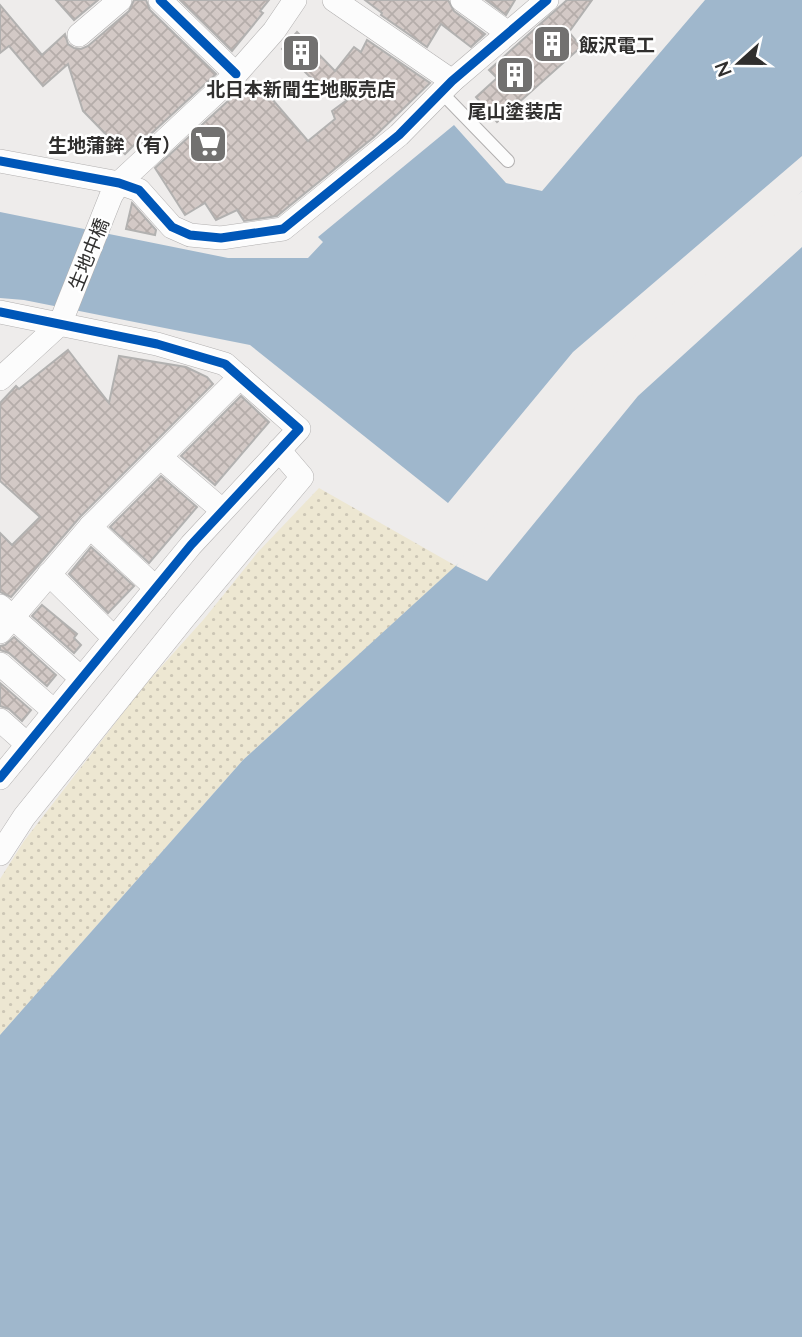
<svg xmlns="http://www.w3.org/2000/svg" width="802" height="1337" font-family="Lato,'Noto Sans JP',sans-serif">
<defs>
<pattern id="sand-dots" width="8" height="8" patternUnits="userSpaceOnUse" patternTransform="scale(1.75)"><rect width="8" height="8" fill="#ede7d2"/><path d="M2 2h.1M6 6h.1" fill="none" stroke="#ccc6b5" stroke-width="1.8" stroke-linecap="round"/></pattern>
<pattern id="building-cross-hatch" width="8" height="8" patternUnits="userSpaceOnUse" patternTransform="scale(1.75)"><rect width="8" height="8" fill="#d3c9c6"/><path d="M0 0l8 8M0 8l8-8" fill="none" stroke="#b5adaa"/></pattern>
</defs>
<rect width="100%" height="100%" fill="#eeeceb"/>
<path fill="url(#sand-dots)" d="M319 488 456 566 243 760 0 1035V879L24 841 143 687 204 619 258 552Z"/>
<g fill="#9fb7cc">
<path d="M705 0H802V156L573 352 448 503 250 345 24 300 0 298V212L228 258H308L323 242 318 237 454 125 506 183 542 191Z"/>
<path d="M802 191V1337H0V1035L243 760 461 561Z"/>
</g>
<path fill="#eeeceb" d="M802 191V247L638 396 487 581 456 566 615 354Z"/>
<g fill="url(#building-cross-hatch)" stroke="#b2b1b0" stroke-width="2">
<path d="M56 0H98L74 20Z"/>
<path d="M134 0H146L150 10 216 74 140 144 138 141 125 154 83 111 68 64 43 86 9 46 0 53V5L42 55 65 34 68 44 74 48 81 49 88 46 129 11Z"/>
<path d="M180 0H269L260 11 263 13 232 51Z"/>
<path d="M365 0H448L454 11 485 34 471 47 441 24 427 47 381 15 382 13Z"/>
<path d="M486 0H515L506 15Z"/>
<path d="M567 0H592L569 32 581 47 497 122 476 97 497 78 489 70Z"/>
<path d="M297 32 335 71 354 47 361 52 367 40 430 83 374 137 277 216 244 221 237 210 216 220 205 203 185 215 155 168 241 89 255 79 308 141 335 119 332 111 347 100 309 76 282 49Z"/>
<path d="M132 203 156 230 155 235 126 229Z"/>
<path d="M68 350 109 403 119 356 186 367 207 377 213 384 80 517 11 597 0 592V533L12 545 40 517 0 481V403L16 386 19 389Z"/>
<path d="M241 396 269 422 215 485 181 456Z"/>
<path d="M161 476 197 507 149 563 110 527Z"/>
<path d="M91 547 134 586 108 613 69 574Z"/>
<path d="M42 605 77 634 74 638 81 645 74 653 32 616Z"/>
<path d="M14 637 56 675 47 686 9 653 0 650V646L5 645Z"/>
<path d="M0 683 31 710 22 721 9 709 0 706Z"/>
</g>
<g fill="none" stroke-linecap="round" stroke-linejoin="round">
<defs>
<path id="lane" d="M441 92 508 161"/>
<g id="street">
<path d="M160 0 236 74"/>
<path d="M334 0 452 81"/>
<path d="M462 0 508 33"/>
<path d="M79 35 120 0"/>
<path d="M0 161 119 183 139 190 172 227 190 235 221 238 283 229 399 135 452 81 547 0"/>
<path d="M0 312 157 344 225 364 299 429 191 545 0 778"/>
<path d="M0 379 60 324 111 196 119 183 236 74 274 31 295 0"/>
<path d="M222 510 160 457 240 377"/>
<path d="M49 574 114 638"/>
<path d="M156 588 90 527 160 457"/>
<path d="M0 606 81 678"/>
<path d="M0 632 90 527"/>
<path d="M0 664 54 711"/>
<path d="M0 720 27 744"/>
<path d="M0 854 24 817 184 618 302 477 279 450"/>
</g>
</defs>
<use href="#lane" stroke="#b2b0b0" stroke-width="14"/>
<use href="#street" stroke="#b2b0b0" stroke-width="24"/>
<use href="#lane" stroke="#fcfcfc" stroke-width="12"/>
<use href="#street" stroke="#fcfcfc" stroke-width="23"/>
<defs>
<g id="cycleway">
<path d="M160 0 236 74"/>
<path d="M0 161 119 183 139 190 172 227 190 235 221 238 283 229 399 135 452 81 547 0"/>
<path d="M0 312 157 344 225 364 299 429 191 545 0 778"/>
</g>
</defs>
<use href="#cycleway" stroke="#fff" stroke-width="13"/>
<use href="#cycleway" stroke="#0057b8" stroke-width="9"/>
</g>
<defs>
<symbol id="building-square" viewBox="-11 -11 22 22"><rect x="-9" y="-9" width="18" height="18" rx="4" fill="#727170" stroke="#fff"/><path d="M-4-6H4V6H1V3H-1V6H-4ZM-2.5-4.3h1.7v1.8h-1.7ZM.8-4.3h1.7v1.8H.8ZM-2.5-1h1.7V.8h-1.7ZM.8-1h1.7V.8H.8Z" fill="#fff"/></symbol>
<symbol id="supermarket-square" viewBox="-11 -11 22 22"><rect x="-9" y="-9" width="18" height="18" rx="4" fill="#727170" stroke="#fff"/><path d="M-6-5.5h2.5l.6 2H6L4.5 2H-2.5L-4.4-4H-6ZM-1.5 3.2a1.3 1.3 0 1 0 .1 0ZM3 3.2a1.3 1.3 0 1 0 .1 0Z" fill="#fff"/></symbol>
</defs>
<g fill-rule="evenodd">
<use href="#building-square" x="530" y="22" width="44" height="44"/>
<use href="#building-square" x="279" y="31" width="44" height="44"/>
<use href="#building-square" x="493" y="53" width="44" height="44"/>
<use href="#supermarket-square" x="186" y="122" width="44" height="44"/>
</g>
<g text-anchor="middle" dominant-baseline="central" stroke-width="5" stroke-linejoin="round" paint-order="stroke">
<g font-size="19" font-weight="bold" fill="#302f2e" stroke="#fff">
<text x="579" y="44" text-anchor="start">飯沢電工</text>
<text x="301" y="88">北日本新聞生地販売店</text>
<text x="515" y="110">尾山塗装店</text>
<text x="181" y="144" text-anchor="end">生地蒲鉾（有）</text>
</g>
<g font-size="19" fill="#302f2e" stroke="#fff">
<text transform="translate(88 254) rotate(-68)">生地中橋</text>
</g>
</g>
<g transform="translate(739 63) rotate(249)" stroke="#ffffff" stroke-width="5" paint-order="stroke">
<path d="M0-5L12 26L0 18L-12 26Z" fill="#302f2e"/>
<text y="-10" font-size="19" font-weight="bold" text-anchor="middle" fill="#302f2e">N</text>
</g>
</svg>
